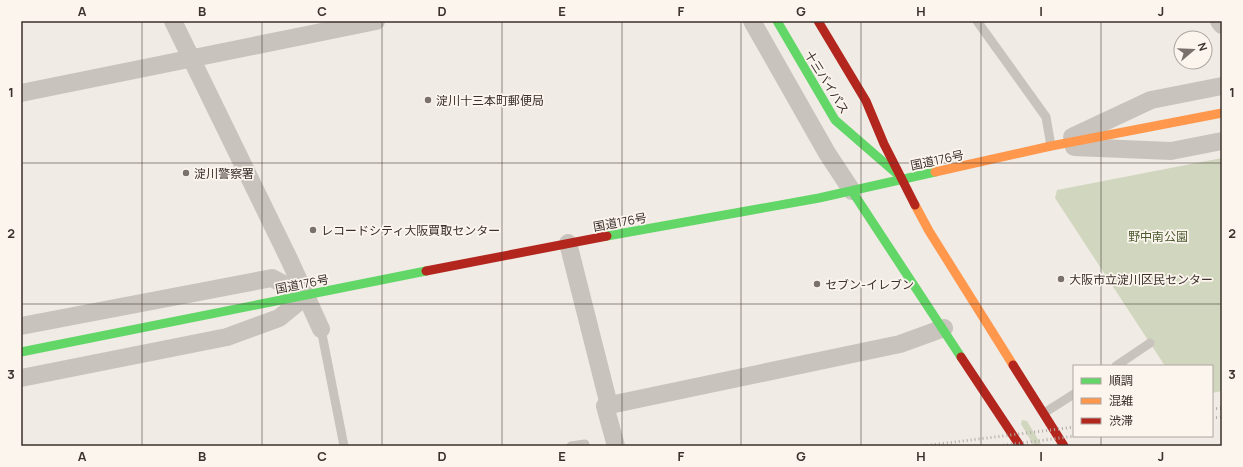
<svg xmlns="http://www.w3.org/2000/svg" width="1243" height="467" font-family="Manrope,'Noto Sans JP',sans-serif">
<rect width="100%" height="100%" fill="#f0ebe5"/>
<g fill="#d1d6bf">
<path d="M1222 158V391L1212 393V366H1165L1055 198 1057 190Z"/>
<path d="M1022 420 1027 421 1042 446H1034L1021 424Z"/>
</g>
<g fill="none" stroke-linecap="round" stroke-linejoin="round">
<g stroke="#c9c3be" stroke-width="9">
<path d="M977 21 1046 117 1051 146"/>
<path d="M321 329 344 446"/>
<path d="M1116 366 1150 343"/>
<path d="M1044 413 1074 394"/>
<path d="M571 446 585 444"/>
</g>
<g stroke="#c9c3be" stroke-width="18">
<path d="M173 21 289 259 321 329"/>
<path d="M752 21 827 153 852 191"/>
<path d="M1219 21 1222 25"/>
<path d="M21 93 376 21"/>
<path d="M1072 137 1151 100 1222 86"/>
<path d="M1074 147 1171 151 1222 141"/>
<path d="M568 243 609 405"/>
<path d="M21 326 272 278 306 296 279 318 227 337 21 378"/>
<path d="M616 446 605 406 900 344 944 328"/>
</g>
<g stroke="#63d668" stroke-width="9">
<path d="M777 21 835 120 903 179"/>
<path d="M852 191 961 357"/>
<path d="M607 236 819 198 935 172"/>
<path d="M21 352 426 271"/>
</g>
<g stroke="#ff974d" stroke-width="9">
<path d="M935 172 1051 146 1222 113"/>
<path d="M915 205 929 231 1013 365"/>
</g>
<g stroke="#b3261e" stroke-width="9">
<path d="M818 21 866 101 884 144 915 205"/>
<path d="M426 271 607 236"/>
<path d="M961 357 1020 446"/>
<path d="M1013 365 1064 446"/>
</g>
<g stroke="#b1aca8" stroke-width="3" stroke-dasharray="1 3" stroke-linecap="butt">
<path d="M1212 409 1222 408"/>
<path d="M1212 418 1222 417"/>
<path d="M923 446 1074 427"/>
<path d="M999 446 1075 436"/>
</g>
</g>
<path fill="none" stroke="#3b302b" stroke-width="1" stroke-opacity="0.55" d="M142 21V446M262 21V446M382 21V446M502 21V446M622 21V446M741 21V446M861 21V446M981 21V446M1101 21V366M21 163H1222M21 304H1222M1101 436V446"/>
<g fill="#7a716c" stroke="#fbf5ee" stroke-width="1.5">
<circle cx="428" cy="100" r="4"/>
<circle cx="186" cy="173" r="4"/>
<circle cx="313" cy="230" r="4"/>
<circle cx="1061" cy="279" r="4"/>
<circle cx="817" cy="284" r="4"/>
</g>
<g text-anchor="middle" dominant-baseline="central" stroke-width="3.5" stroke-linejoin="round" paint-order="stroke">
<g font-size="12" fill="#3b302b" stroke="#fbf5ee">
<text transform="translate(827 82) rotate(58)">十三バイパス</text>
<text transform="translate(937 160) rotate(-12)">国道176号</text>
<text transform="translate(620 222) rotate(-10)">国道176号</text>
<text transform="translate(302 284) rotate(-11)">国道176号</text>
</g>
<g font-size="12" fill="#3b302b" stroke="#fbf5ee" text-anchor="start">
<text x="436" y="100">淀川十三本町郵便局</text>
<text x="194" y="173">淀川警察署</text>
<text x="321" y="230">レコードシティ大阪買取センター</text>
<text x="1069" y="279">大阪市立淀川区民センター</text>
<text x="825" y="284">セブン-イレブン</text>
</g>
<g font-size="12" fill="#4a5a2e" stroke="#fbf5ee">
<text x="1158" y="236">野中南公園</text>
</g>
</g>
<rect width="1243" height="467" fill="none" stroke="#fbf5ee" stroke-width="44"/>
<rect x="1073" y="365" width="140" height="72" fill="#fbf5ee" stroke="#aea6a0"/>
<rect x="1081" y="378" width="20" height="6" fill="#63d668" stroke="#aea6a0"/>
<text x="1109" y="385" font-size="12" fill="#3b302b">順調</text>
<rect x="1081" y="398" width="20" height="6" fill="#ff974d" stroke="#aea6a0"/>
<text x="1109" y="405" font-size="12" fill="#3b302b">混雑</text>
<rect x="1081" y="418" width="20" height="6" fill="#b3261e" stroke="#aea6a0"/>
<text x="1109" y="425" font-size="12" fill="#3b302b">渋滞</text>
<g transform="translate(1193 50) rotate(71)"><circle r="19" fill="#fbf5ee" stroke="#aea6a0"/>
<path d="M0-3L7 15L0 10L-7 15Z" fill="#7a716c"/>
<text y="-6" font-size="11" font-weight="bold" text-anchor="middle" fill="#3b302b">N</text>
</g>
<rect x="22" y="22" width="1199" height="423" fill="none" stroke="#3b302b" stroke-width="1.5"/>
<g font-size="13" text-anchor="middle" font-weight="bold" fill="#3b302b">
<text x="82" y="16">A</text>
<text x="202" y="16">B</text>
<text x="322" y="16">C</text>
<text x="442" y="16">D</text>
<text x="562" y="16">E</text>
<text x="681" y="16">F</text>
<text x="801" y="16">G</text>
<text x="921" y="16">H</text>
<text x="1041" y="16">I</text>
<text x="1161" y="16">J</text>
<text x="11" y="97">1</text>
<text x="1232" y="97">1</text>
<text x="11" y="238">2</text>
<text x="1232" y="238">2</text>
<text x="11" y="379">3</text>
<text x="1232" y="379">3</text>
<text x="82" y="461">A</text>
<text x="202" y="461">B</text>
<text x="322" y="461">C</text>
<text x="442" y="461">D</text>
<text x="562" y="461">E</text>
<text x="681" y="461">F</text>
<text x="801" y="461">G</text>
<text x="921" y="461">H</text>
<text x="1041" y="461">I</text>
<text x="1161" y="461">J</text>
</g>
</svg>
